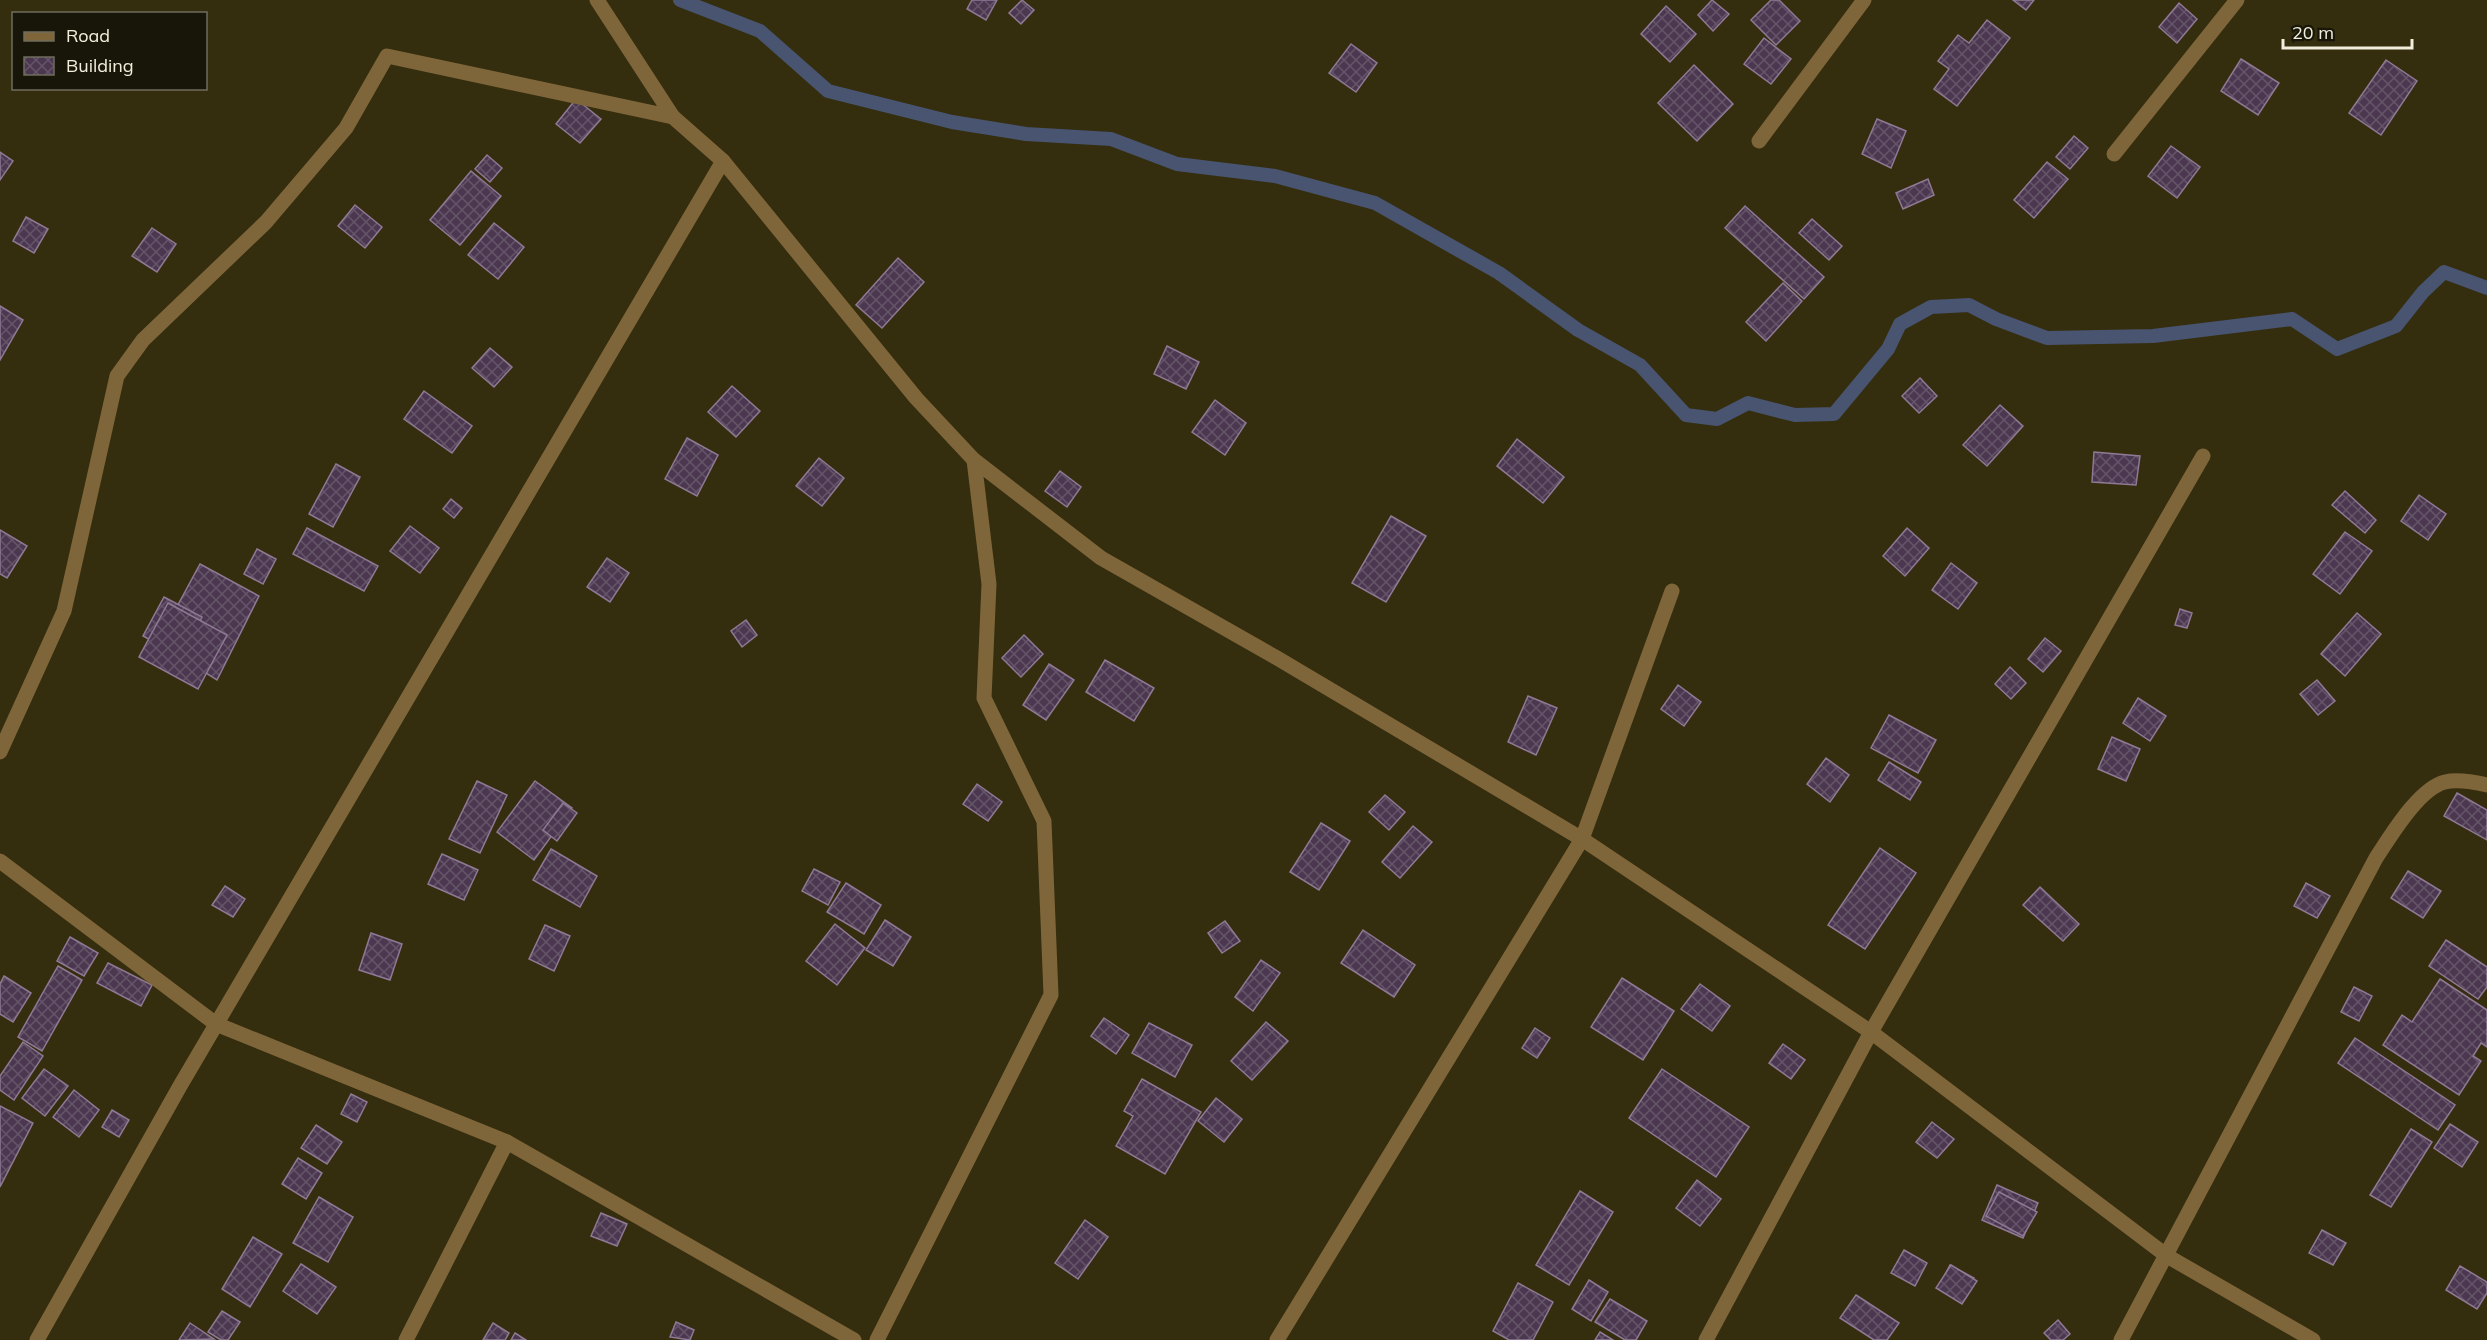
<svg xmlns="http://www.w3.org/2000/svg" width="2487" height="1340" font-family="Mulish,sans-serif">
<defs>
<pattern id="building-cross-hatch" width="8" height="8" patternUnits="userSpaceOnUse" patternTransform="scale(1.5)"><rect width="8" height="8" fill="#4b3850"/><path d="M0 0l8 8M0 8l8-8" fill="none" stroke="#655569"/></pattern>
</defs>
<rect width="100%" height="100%" fill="#342d0e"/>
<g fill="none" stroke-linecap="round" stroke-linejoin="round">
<path stroke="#485470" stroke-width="14" d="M680 0 760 31 828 91 952 122 1026 134 1111 139 1177 164 1275 176 1375 203 1499 273 1578 330 1640 365 1686 415 1717 419 1748 403 1795 415 1834 414 1888 349 1900 324 1931 307 1969 305 1996 319 2047 338 2153 336 2292 319 2337 349 2396 326 2423 292 2444 272 2487 288"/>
</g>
<g fill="url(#building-cross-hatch)" stroke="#8f7995" stroke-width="1.5">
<path d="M972 0H997L986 20 967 9Z"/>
<path d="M1022 0 1034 10 1021 24 1009 13Z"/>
<path d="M1712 0 1729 14 1713 31 1698 15Z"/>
<path d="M1771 0H1779L1800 21 1776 45 1751 20Z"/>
<path d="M2013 0H2034L2026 10Z"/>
<path d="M2179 3 2197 19 2177 43 2159 27Z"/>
<path d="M1666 6 1696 34 1670 62 1641 34Z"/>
<path d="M1987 20 2010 38 1957 106 1934 89 1949 69 1938 61 1958 35 1969 43Z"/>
<path d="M1764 38 1791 59 1771 84 1744 64Z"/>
<path d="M1351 44 1377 63 1356 92 1329 73Z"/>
<path d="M2241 59 2279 83 2258 115 2221 91Z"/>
<path d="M2386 60 2417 81 2381 135 2349 113Z"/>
<path d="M1694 65 1733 104 1697 141 1658 103Z"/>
<path d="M576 99 601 119 580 143 556 124Z"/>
<path d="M1877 119 1906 131 1891 168 1862 154Z"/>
<path d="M2074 136 2088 148 2070 169 2056 157Z"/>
<path d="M2171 146 2200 167 2177 198 2148 176Z"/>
<path d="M0 152 13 161 0 180Z"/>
<path d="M487 155 502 168 490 182 475 169Z"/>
<path d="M2047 162 2068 179 2034 218 2014 200Z"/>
<path d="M471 171 501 196 460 245 430 220Z"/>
<path d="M1928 179 1934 195 1903 209 1896 193Z"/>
<path d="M355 205 382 227 365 248 338 226Z"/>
<path d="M1745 206 1824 277 1804 299 1725 228Z"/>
<path d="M26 217 48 229 34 253 13 241Z"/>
<path d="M1812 219 1842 246 1829 260 1799 233Z"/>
<path d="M494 223 524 247 498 279 468 255Z"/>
<path d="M152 228 176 244 157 272 132 256Z"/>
<path d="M898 258 924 282 882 328 856 305Z"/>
<path d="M1783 283 1802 301 1766 341 1746 322Z"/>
<path d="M0 306 23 320 0 360Z"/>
<path d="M1167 346 1199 362 1186 389 1154 374Z"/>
<path d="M490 348 512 367 494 387 472 368Z"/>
<path d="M1920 378 1937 396 1919 413 1902 396Z"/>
<path d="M732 386 760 411 736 437 708 412Z"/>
<path d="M424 391 472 426 452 453 404 419Z"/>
<path d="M1215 400 1246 423 1225 455 1192 432Z"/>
<path d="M2000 405 2023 426 1987 466 1963 445Z"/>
<path d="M687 438 718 455 697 496 665 479Z"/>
<path d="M1517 439 1564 477 1543 503 1497 466Z"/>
<path d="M2094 452 2140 456 2136 485 2092 482Z"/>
<path d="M819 458 844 478 822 506 796 486Z"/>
<path d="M336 464 360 477 333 527 309 514Z"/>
<path d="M1060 471 1081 487 1067 507 1045 491Z"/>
<path d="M2345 491 2376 520 2365 533 2332 505Z"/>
<path d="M2419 495 2446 514 2428 540 2401 521Z"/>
<path d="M451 499 462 508 454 518 443 509Z"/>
<path d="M1391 516 1426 536 1386 602 1352 583Z"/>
<path d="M410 526 439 548 420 573 390 551Z"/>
<path d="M307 528 378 566 364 591 293 554Z"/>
<path d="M1907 528 1929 548 1905 576 1883 556Z"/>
<path d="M0 530 27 546 7 578 0 574Z"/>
<path d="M2345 532 2372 551 2340 594 2313 574Z"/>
<path d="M257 549 276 559 263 584 244 574Z"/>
<path d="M607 558 629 573 610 602 587 587Z"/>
<path d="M1951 563 1977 583 1958 609 1932 590Z"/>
<path d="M200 564 259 596 217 680 193 665 166 627Z"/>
<path d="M164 597 202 617 181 657 143 636Z"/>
<path d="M168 603 227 635 198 689 139 657Z"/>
<path d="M2180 609 2192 613 2187 628 2175 625Z"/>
<path d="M2357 613 2381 634 2345 676 2321 654Z"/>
<path d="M746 620 757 635 742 647 731 631Z"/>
<path d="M1024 635 1043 654 1021 677 1002 658Z"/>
<path d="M2045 638 2061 651 2043 672 2028 659Z"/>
<path d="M1105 660 1154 688 1134 721 1086 692Z"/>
<path d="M1049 664 1074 680 1046 720 1023 705Z"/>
<path d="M2010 667 2026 683 2011 699 1995 684Z"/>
<path d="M2317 680 2335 701 2318 715 2300 694Z"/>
<path d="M1678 685 1701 702 1684 726 1661 709Z"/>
<path d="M1528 696 1557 708 1536 755 1508 742Z"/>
<path d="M2138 698 2166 716 2150 741 2123 723Z"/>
<path d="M1889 715 1936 740 1918 773 1871 748Z"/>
<path d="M2112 737 2140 749 2126 781 2098 769Z"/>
<path d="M1826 758 1849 775 1830 802 1807 784Z"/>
<path d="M1889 762 1921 782 1910 800 1878 780Z"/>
<path d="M477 781 507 795 480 853 449 839Z"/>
<path d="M535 781 572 808 534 860 497 832Z"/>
<path d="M977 784 1002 802 988 821 963 804Z"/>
<path d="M2457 793 2487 810V840L2444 816Z"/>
<path d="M1385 795 1405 812 1389 830 1369 812Z"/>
<path d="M563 803 577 813 557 841 543 830Z"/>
<path d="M1321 823 1350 841 1319 890 1290 872Z"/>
<path d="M1413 826 1432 842 1400 878 1382 862Z"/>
<path d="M1880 848 1916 873 1865 949 1828 925Z"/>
<path d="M551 849 597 876 580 907 533 880Z"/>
<path d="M442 854 478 870 464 900 428 884Z"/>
<path d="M814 869 840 882 828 905 802 891Z"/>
<path d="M2408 871 2441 891 2423 918 2391 898Z"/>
<path d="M846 883 881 905 864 934 827 912Z"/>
<path d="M2306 883 2330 896 2317 918 2294 906Z"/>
<path d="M225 886 245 899 233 917 212 905Z"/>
<path d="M2040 887 2079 924 2063 941 2023 905Z"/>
<path d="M885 920 911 937 893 966 866 950Z"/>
<path d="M1225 921 1240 941 1222 953 1208 933Z"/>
<path d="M835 924 865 948 837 985 806 961Z"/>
<path d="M545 925 570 936 554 971 529 959Z"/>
<path d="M1363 930 1415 965 1394 997 1341 963Z"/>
<path d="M371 933 402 944 390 980 359 970Z"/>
<path d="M70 937 98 953 84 976 57 961Z"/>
<path d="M2446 940 2487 967V987L2478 999 2429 966Z"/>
<path d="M1261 960 1280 973 1253 1011 1235 997Z"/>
<path d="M108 963 152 985 141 1006 97 983Z"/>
<path d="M58 966 82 980 42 1051 18 1037Z"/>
<path d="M4 976 31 993 13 1022 0 1014V984Z"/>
<path d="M1622 978 1674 1011 1643 1060 1591 1027Z"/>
<path d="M2440 979 2487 1010V1047L2481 1043 2473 1056 2481 1061 2459 1095 2383 1045 2402 1015 2412 1022Z"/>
<path d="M1700 984 1730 1006 1712 1031 1681 1009Z"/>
<path d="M2354 987 2372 996 2359 1021 2341 1012Z"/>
<path d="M1104 1018 1129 1035 1116 1054 1091 1036Z"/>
<path d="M1266 1022 1288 1041 1252 1080 1231 1061Z"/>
<path d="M1149 1023 1192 1045 1175 1077 1132 1053Z"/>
<path d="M1535 1028 1550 1038 1537 1058 1522 1048Z"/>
<path d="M2355 1038 2455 1105 2438 1130 2338 1063Z"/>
<path d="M23 1042 43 1056 14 1100 0 1090V1076Z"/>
<path d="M1783 1044 1805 1060 1791 1079 1769 1063Z"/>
<path d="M44 1069 68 1086 45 1116 22 1098Z"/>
<path d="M1662 1069 1749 1127 1716 1177 1629 1118Z"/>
<path d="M1142 1079 1201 1112 1165 1174 1116 1146 1133 1116 1124 1111Z"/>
<path d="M74 1090 99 1110 79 1137 53 1117Z"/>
<path d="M351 1094 367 1102 357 1122 341 1114Z"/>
<path d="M1216 1098 1242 1119 1224 1142 1198 1121Z"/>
<path d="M0 1106 33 1123 0 1187Z"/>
<path d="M112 1110 129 1120 119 1137 102 1127Z"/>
<path d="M1932 1122 1954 1139 1937 1158 1916 1142Z"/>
<path d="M2450 1124 2478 1142 2462 1167 2434 1148Z"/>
<path d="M316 1125 342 1142 327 1164 301 1148Z"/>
<path d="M2411 1129 2432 1142 2391 1207 2370 1195Z"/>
<path d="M298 1158 322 1173 306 1199 282 1184Z"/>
<path d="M1697 1180 1721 1199 1700 1226 1676 1208Z"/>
<path d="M1997 1185 2038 1203 2023 1238 1982 1220Z"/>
<path d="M1580 1191 1613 1212 1569 1285 1536 1265Z"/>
<path d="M1999 1192 2037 1212 2023 1236 1986 1216Z"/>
<path d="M319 1197 353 1217 328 1262 293 1243Z"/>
<path d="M601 1213 627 1224 617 1246 591 1236Z"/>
<path d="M1085 1220 1108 1237 1078 1279 1055 1263Z"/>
<path d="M2322 1230 2346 1243 2333 1265 2309 1253Z"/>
<path d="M253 1237 282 1254 250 1307 222 1289Z"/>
<path d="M1904 1250 1927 1263 1915 1286 1891 1273Z"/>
<path d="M301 1264 336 1287 317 1314 283 1291Z"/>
<path d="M1950 1265 1974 1278 1961 1301 1938 1288Z"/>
<path d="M1951 1265 1977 1281 1962 1304 1936 1288Z"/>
<path d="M2460 1266 2487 1282V1293L2477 1309 2446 1290Z"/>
<path d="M1589 1280 1608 1292 1591 1321 1572 1309Z"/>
<path d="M1518 1283 1553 1302 1533 1340H1509L1493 1331Z"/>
<path d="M1856 1295 1899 1323 1887 1340H1874L1840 1318Z"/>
<path d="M1610 1299 1647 1321 1636 1340H1625L1595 1322Z"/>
<path d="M222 1311 240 1322 228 1340H221L208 1332Z"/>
<path d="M2058 1320 2070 1334 2063 1340H2051L2044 1333Z"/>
<path d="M676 1322 694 1330 690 1340 670 1337Z"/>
<path d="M190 1323 214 1339 179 1340Z"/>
<path d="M493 1323 509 1333 505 1340H483Z"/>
<path d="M1600 1332 1613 1340H1595Z"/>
<path d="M515 1333 526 1340H511Z"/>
</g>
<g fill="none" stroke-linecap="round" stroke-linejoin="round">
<g stroke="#7f663a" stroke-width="15">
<path d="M673 117 723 161 916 398 974 460 1101 558 1277 658 1582 839 1871 1032 2167 1256 2313 1340"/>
<path d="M1759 141 1864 0"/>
<path d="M2114 154 2237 0"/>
<path d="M0 752 64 611 117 376 143 340 266 222 346 128 387 56 673 117 597 0"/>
<path d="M0 861 216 1024 507 1142 854 1340"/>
<path d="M37 1340 180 1086 723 161"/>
<path d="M406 1340 507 1142"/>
<path d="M877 1340 1051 995 1044 821 984 698 989 584 974 460"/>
<path d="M1277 1340 1582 839 1672 591"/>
<path d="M1706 1340 1871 1032 2203 456"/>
<path d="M2121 1340 2376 858C2390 837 2419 788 2445 782 2458 779 2474 782 2487 785"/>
</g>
</g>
<rect x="12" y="12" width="195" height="78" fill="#181608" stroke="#6f6c5d" stroke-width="1.5"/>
<rect x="24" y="32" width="30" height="9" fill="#7f663a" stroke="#6f6c5d" stroke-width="1.5"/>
<text x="66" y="42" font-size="18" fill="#f1eedc">Road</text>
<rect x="24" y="57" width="30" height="18" fill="url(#building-cross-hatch)" stroke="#6f6c5d" stroke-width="1.5"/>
<text x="66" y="72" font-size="18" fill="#f1eedc">Building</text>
<path d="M2283 39v9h129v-9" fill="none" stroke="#f1eedc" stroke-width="3"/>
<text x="2292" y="39" font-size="18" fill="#f1eedc" stroke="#181608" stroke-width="4.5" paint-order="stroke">20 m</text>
</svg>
